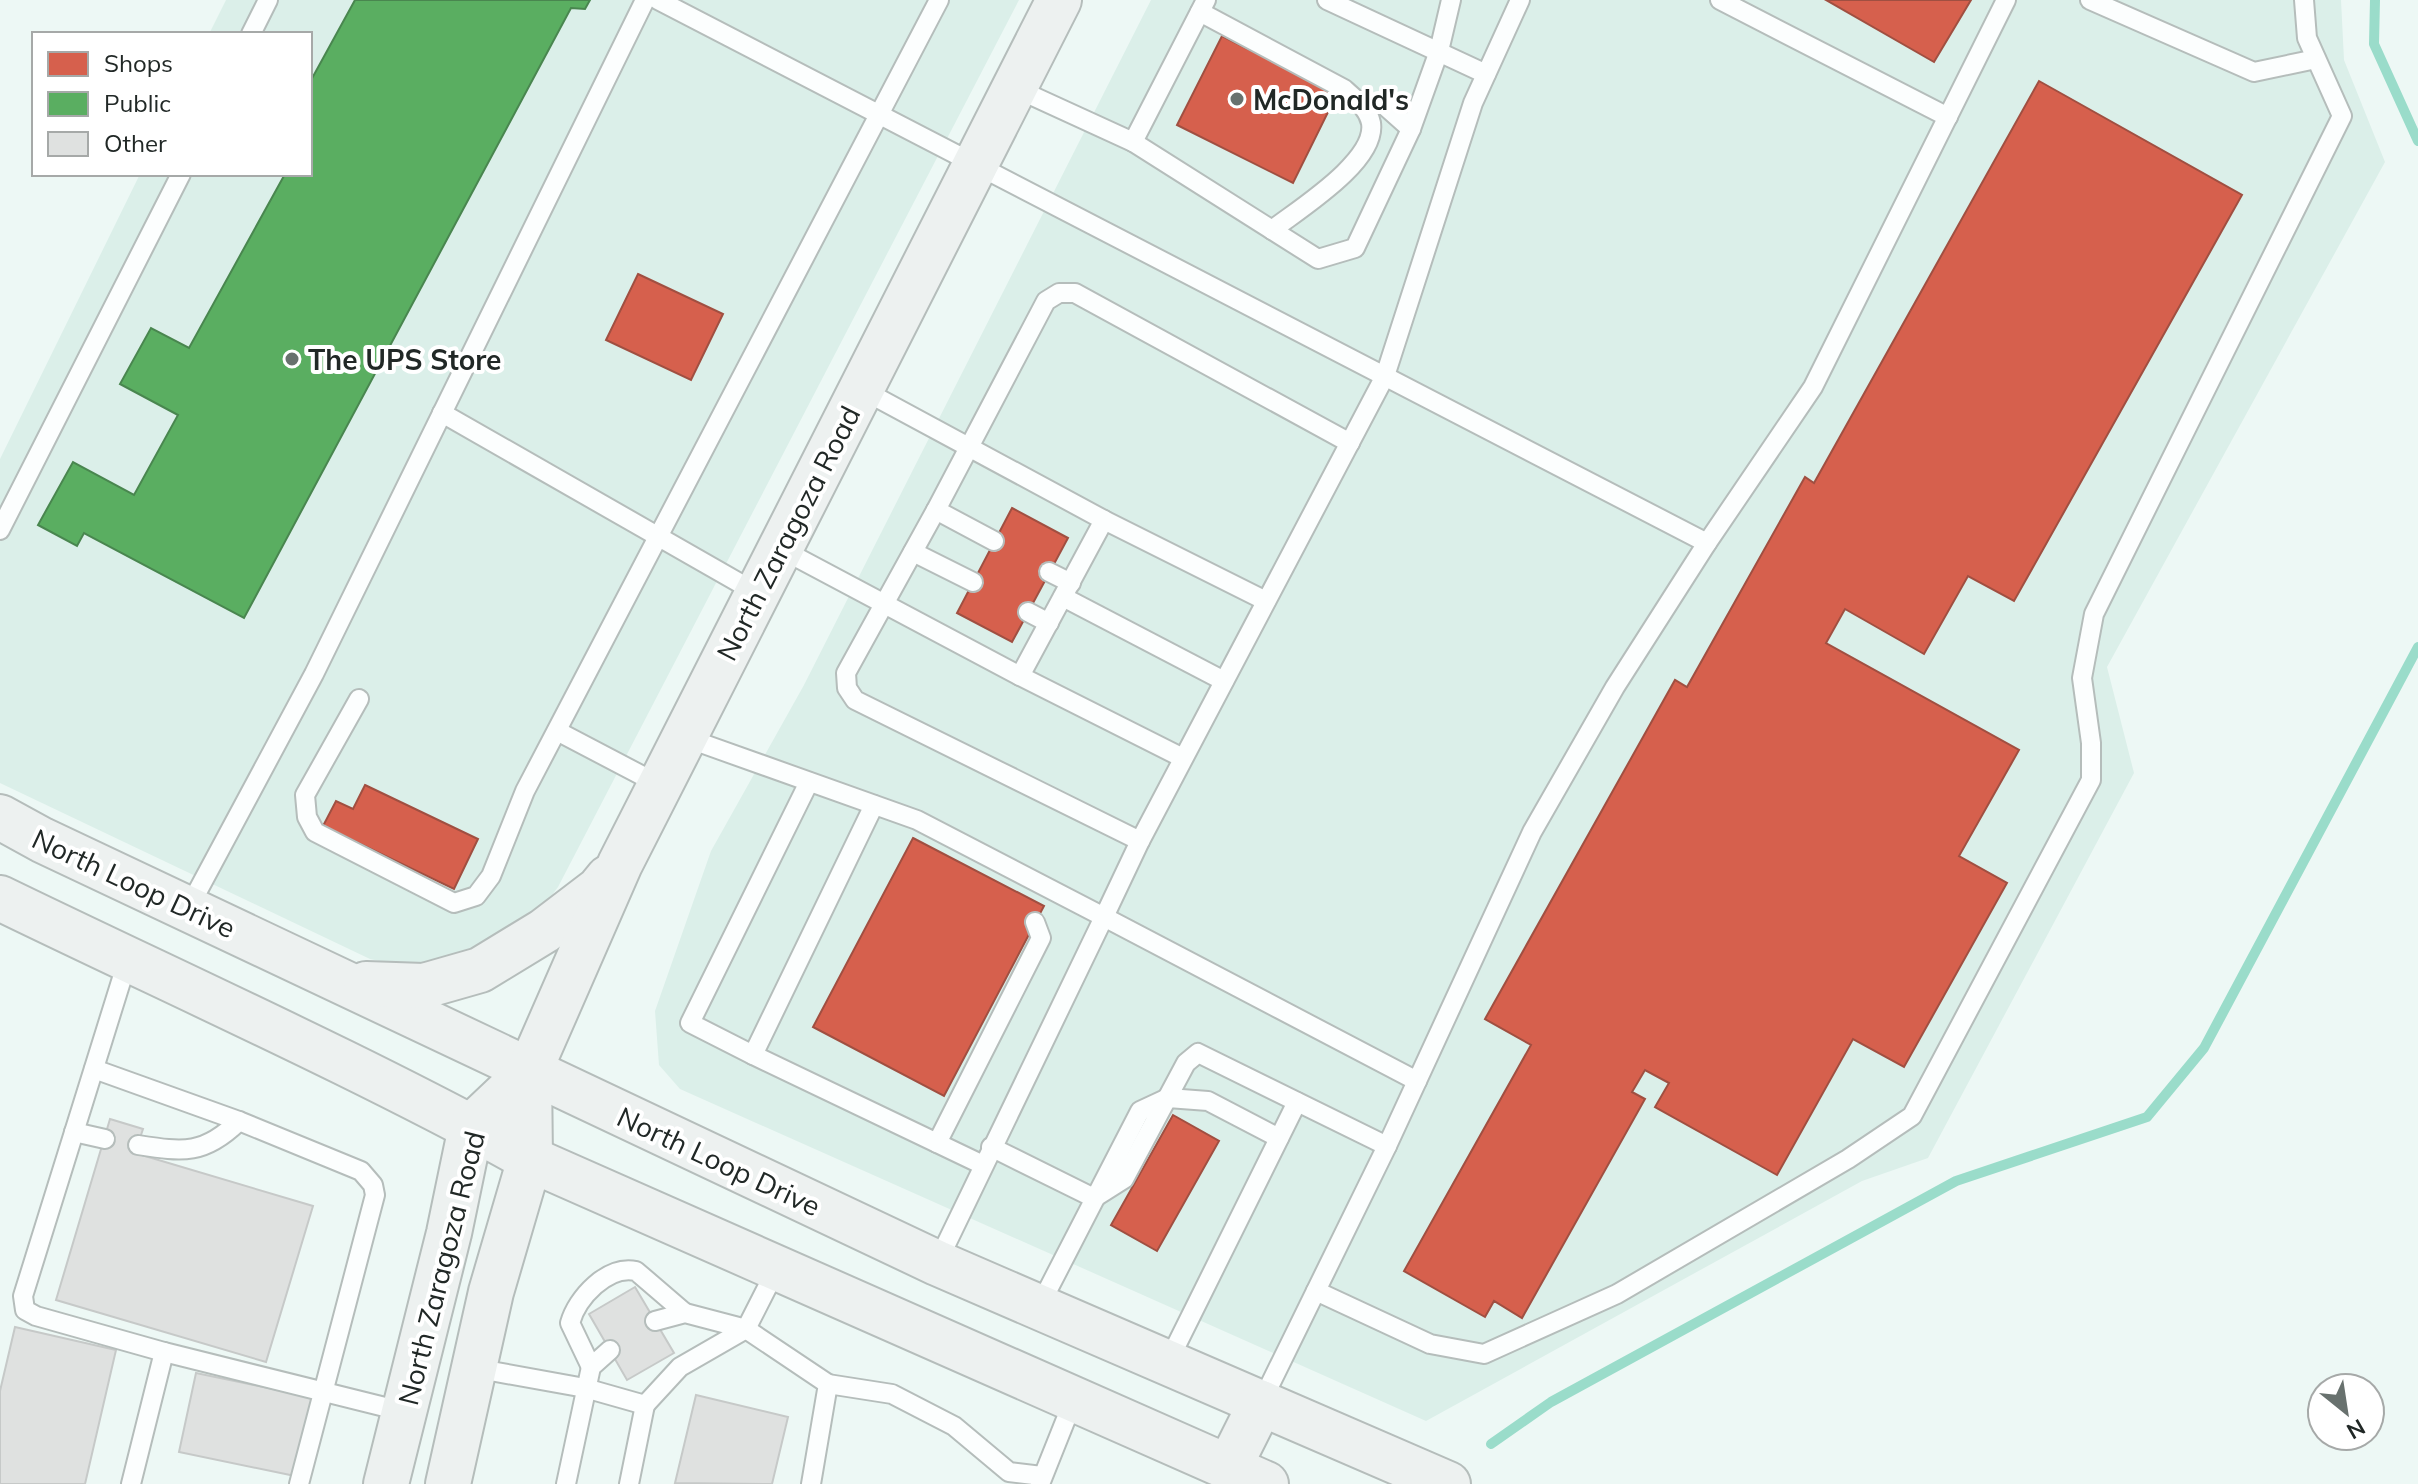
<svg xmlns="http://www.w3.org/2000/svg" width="2418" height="1484" font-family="Mulish,sans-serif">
<rect width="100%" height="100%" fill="#edf8f5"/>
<g fill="#dbefe9">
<path d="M226 0H1019L558 887 532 922 497 948 413 968 370 959 0 783V459L140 174H310V34H209Z"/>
<path d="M1151 0H2341L2344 60 2385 162 2107 667 2134 773 1928 1158 1862 1181 1426 1421 680 1089 659 1065 655 1011 711 851 804 685Z"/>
</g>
<g fill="#d6604d" stroke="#a04f41" stroke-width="2">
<path d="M1826 0H1971L1934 62Z"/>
<path d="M1222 36 1337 94 1293 183 1177 125Z"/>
<path d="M2039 81 2242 195 2014 601 1968 576 1924 654 1845 609 1826 643 2019 750 1959 856 2007 883 1904 1067 1853 1039 1777 1175 1655 1107 1669 1083 1645 1070 1632 1092 1645 1099 1522 1318 1494 1301 1485 1317 1404 1271 1531 1045 1485 1019 1675 680 1687 687 1805 477 1814 483Z"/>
<path d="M638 274 723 314 691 380 606 340Z"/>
<path d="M1012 508 1068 538 1012 642 957 613Z"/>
<path d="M365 785 478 839 454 889 323 826 336 801 353 809Z"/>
<path d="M913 838 1044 906 944 1096 813 1027Z"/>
<path d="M1173 1115 1219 1141 1157 1251 1111 1225Z"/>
</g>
<path fill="#5aae61" stroke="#49864f" stroke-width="2" d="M355 0H590L585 9 571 8 244 618 84 533 77 546 38 525 73 462 134 495 178 415 120 384 151 328 189 348 285 174H310V82Z"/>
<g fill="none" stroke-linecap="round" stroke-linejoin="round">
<g stroke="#9adcca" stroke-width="10">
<path d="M2375 0 2374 44 2418 141"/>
<path d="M1491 1444 1551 1402 1956 1181 2147 1117 2204 1048 2418 647"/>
</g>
</g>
<g fill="#dfe1e0" stroke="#c6c9c8" stroke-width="2">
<path d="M110 1119 143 1129 135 1153 313 1206 266 1362 56 1300Z"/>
<path d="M635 1287 674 1353 627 1380 589 1314Z"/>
<path d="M15 1327 116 1350 85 1484H0V1391Z"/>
<path d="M196 1373 317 1398 300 1477 179 1452Z"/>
<path d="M696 1395 788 1417 772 1484 675 1483Z"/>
</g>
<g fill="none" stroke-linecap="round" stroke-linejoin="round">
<defs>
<g id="lane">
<path d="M658 0 1707 543"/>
<path d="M1327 0 1486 74"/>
<path d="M1720 0 1948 117"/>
<path d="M2090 0 2254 72 2316 59"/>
<path d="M1200 12 1344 89C1355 99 1368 108 1371 123 1377 161 1299 209 1272 230"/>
<path d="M251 34 268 0"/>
<path d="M1015 88 1133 142 1206 0"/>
<path d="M1362 105H1384L1411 129"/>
<path d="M1133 142 1318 259 1355 248 1411 129 1439 51 1451 0"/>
<path d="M861 389 1104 520 1266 601"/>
<path d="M442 413 757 593"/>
<path d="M936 510 994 541"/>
<path d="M0 530 181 174"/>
<path d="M781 549 1020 676 1183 758"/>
<path d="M913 552 973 582"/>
<path d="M1049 572 1071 583"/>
<path d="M1063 597 1224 681"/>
<path d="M1028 612 1049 623"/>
<path d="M1020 676 1104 520"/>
<path d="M359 699 305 795 307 817 315 832 454 903 476 896 491 876 525 791 939 0"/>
<path d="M557 731 660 785"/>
<path d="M684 737 917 820 1104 917 937 1263"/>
<path d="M874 805 753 1055 983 1165"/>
<path d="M1140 841 855 700 847 688 846 673 936 510 1046 301 1059 293H1075L1350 443"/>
<path d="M188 909 314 674 645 0"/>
<path d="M128 959 23 1296 25 1310 36 1316 164 1352 131 1484"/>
<path d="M753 1055 690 1023 809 782"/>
<path d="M94 1069 239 1121 361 1171 373 1185 375 1195 299 1484"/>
<path d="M1417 1081 1104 917 1140 841 1385 376 1473 103 1520 0"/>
<path d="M74 1132 105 1139"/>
<path d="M937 1143 1041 938 1035 922"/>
<path d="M138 1145C184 1152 204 1155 239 1121"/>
<path d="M991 1147 1094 1198"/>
<path d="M1094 1198 1124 1179 1186 1063 1198 1053 1387 1146"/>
<path d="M1316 1291 1430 1344 1484 1354 1617 1294 1848 1159 1912 1116 2091 780V743L2082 678 2094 614 2342 116 2307 38 2304 0"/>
<path d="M1039 1307 1140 1111 1168 1098 1208 1101 1279 1138"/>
<path d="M655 1321 685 1313 746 1329 828 1384 811 1484"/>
<path d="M164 1352 405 1412"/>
<path d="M1168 1362 1297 1102"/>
<path d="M591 1367 570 1323C577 1298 607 1265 636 1271L685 1313"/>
<path d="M474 1368 585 1388 645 1405 680 1367 746 1329 777 1268"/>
<path d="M828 1384 892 1394 954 1426 1009 1472 1042 1476"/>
<path d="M1261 1403 1387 1146 1532 832 1615 687 1707 543 1813 387 2006 0"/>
<path d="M566 1484 591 1367 610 1350"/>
<path d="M629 1484 645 1405"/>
<path d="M1040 1484 1074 1399"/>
</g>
<g id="secondary">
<path d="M0 817 42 840 937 1263 1448 1484"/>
<path d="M0 898C177 984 357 1064 530 1159L1266 1484"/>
<path d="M366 984 424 986 480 970 544 931 599 889 608 878"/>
<path d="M1229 1467 1261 1403"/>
<path d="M386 1484 449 1233 471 1127 529 1072 620 864 1059 0"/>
<path d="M448 1484 491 1292 530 1159 529 1072"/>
</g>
</defs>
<use href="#lane" stroke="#b5bdbb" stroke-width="22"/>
<use href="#secondary" stroke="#b5bdbb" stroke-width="48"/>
<use href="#lane" stroke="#fcfefe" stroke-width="18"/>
<use href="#secondary" stroke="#edf1f0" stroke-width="44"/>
</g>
<g fill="#68716e" stroke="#fff" stroke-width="3">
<circle cx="1237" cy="99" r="8"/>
<circle cx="292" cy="359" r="8"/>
</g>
<g text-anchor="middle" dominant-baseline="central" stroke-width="8" stroke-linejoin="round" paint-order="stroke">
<g font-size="28" font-weight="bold" fill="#212826" stroke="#fff" text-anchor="start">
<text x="1253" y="99">McDonald's</text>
<text x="308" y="359">The UPS Store</text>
</g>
<g font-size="28" fill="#212826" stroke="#fff">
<text transform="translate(788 533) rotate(-63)">North Zaragoza Road</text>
<text transform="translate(134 883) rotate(25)">North Loop Drive</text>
<text transform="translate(719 1161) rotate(25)">North Loop Drive</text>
<text transform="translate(441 1268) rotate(-76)">North Zaragoza Road</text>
</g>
</g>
<rect x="32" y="32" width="280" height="144" fill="#ffffff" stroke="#a6a9a8" stroke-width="2"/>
<rect x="48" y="52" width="40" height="24" fill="#d6604d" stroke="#a6a9a8" stroke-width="2"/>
<text x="104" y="72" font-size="24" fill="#212826">Shops</text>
<rect x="48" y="92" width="40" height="24" fill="#5aae61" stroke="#a6a9a8" stroke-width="2"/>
<text x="104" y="112" font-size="24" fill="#212826">Public</text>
<rect x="48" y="132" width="40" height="24" fill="#dfe1e0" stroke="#a6a9a8" stroke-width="2"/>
<text x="104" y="152" font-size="24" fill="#212826">Other</text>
<g transform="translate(2346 1412) rotate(150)"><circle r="38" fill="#ffffff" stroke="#a6a9a8" stroke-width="2"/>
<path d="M0-6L14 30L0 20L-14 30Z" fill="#68716e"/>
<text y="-12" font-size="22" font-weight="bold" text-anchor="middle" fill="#212826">N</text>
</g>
</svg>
